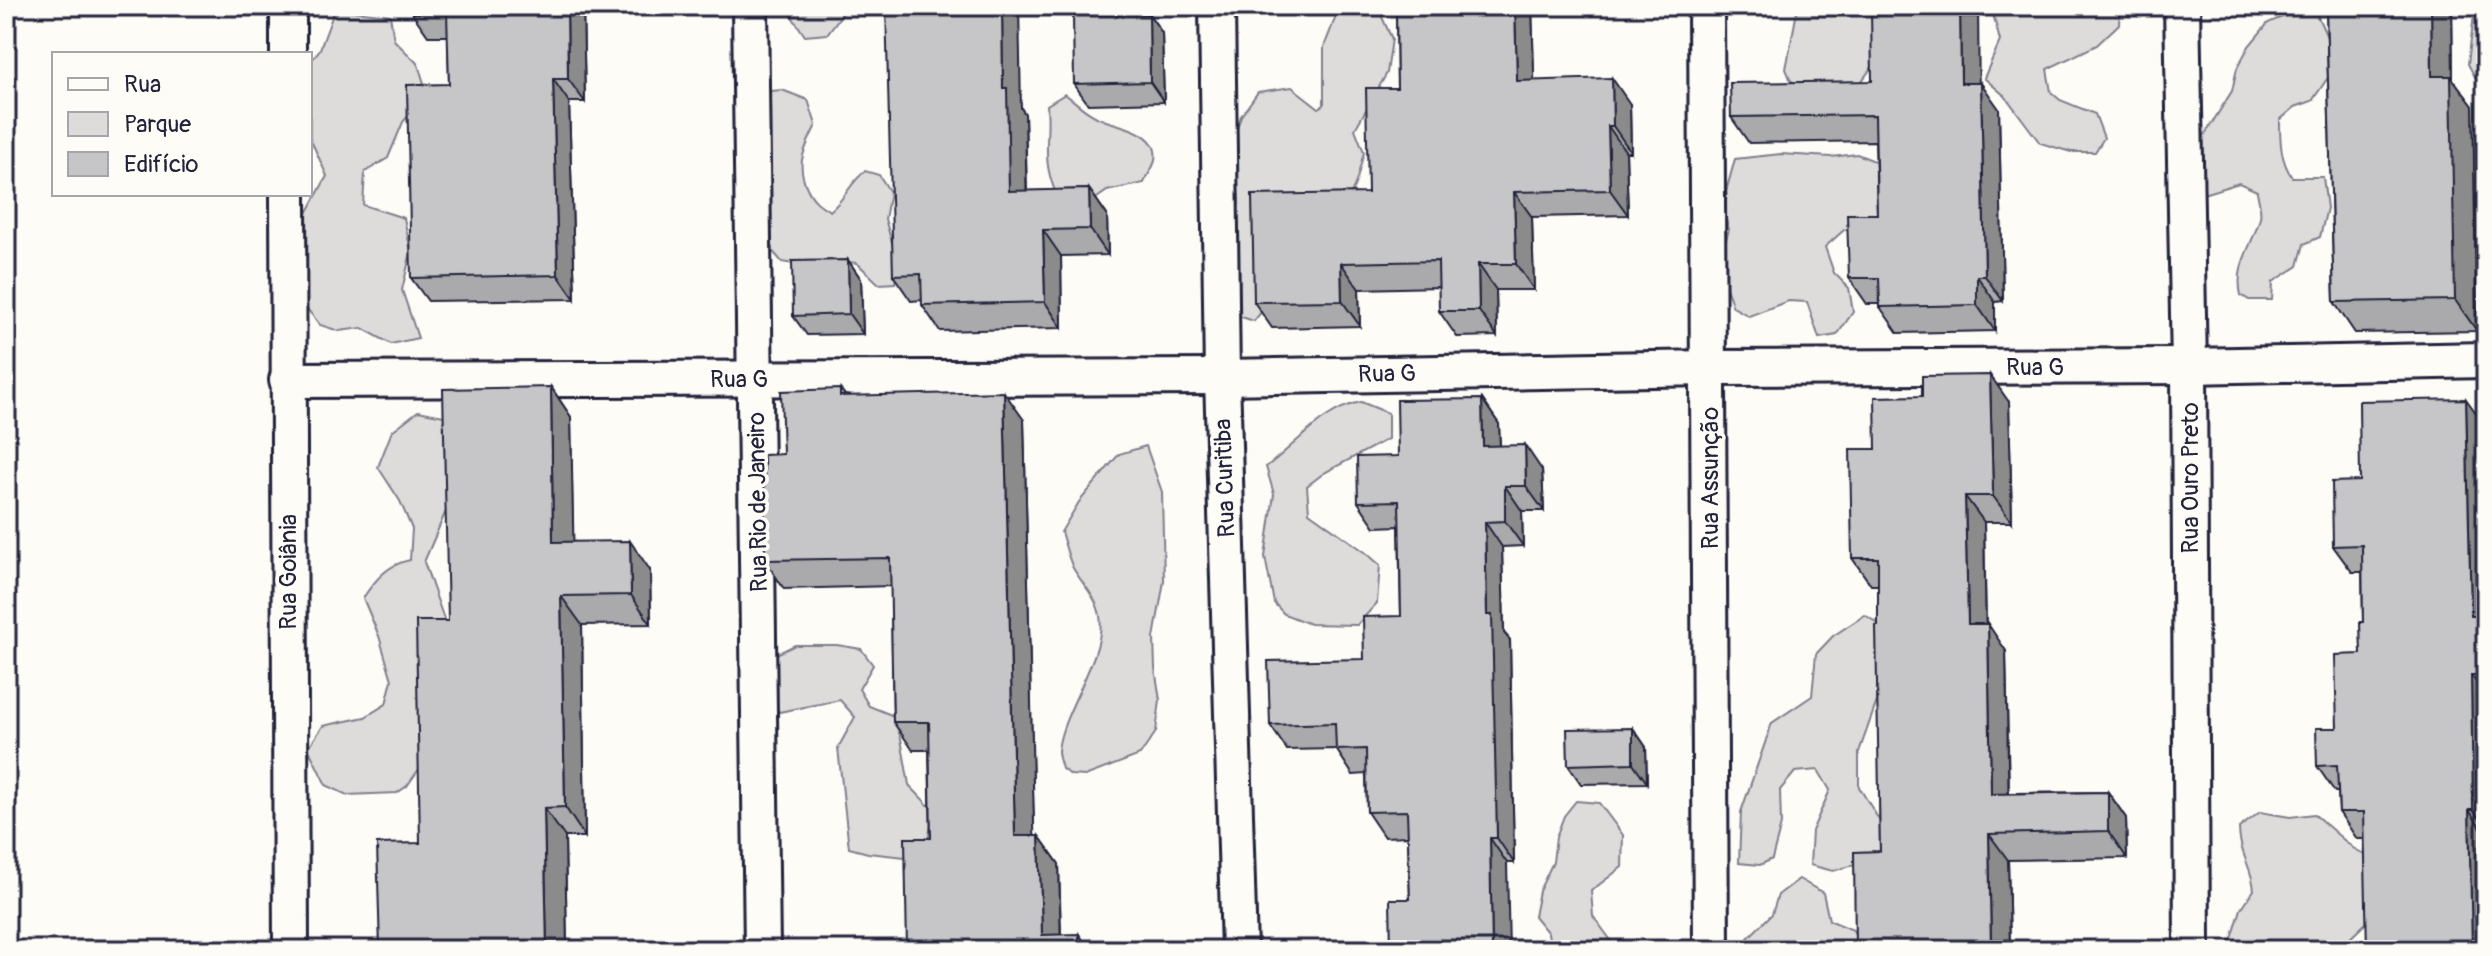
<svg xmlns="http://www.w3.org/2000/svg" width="2492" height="956" font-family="Pangolin,sans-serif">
<rect width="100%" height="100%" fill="#fdfcf7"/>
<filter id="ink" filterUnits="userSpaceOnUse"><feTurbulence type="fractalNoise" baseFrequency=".0125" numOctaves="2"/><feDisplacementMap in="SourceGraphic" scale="16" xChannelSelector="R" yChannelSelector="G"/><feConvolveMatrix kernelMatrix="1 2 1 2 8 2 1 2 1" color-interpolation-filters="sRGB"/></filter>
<g filter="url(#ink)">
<g fill="#dddcdb" stroke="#807f8b" stroke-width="2">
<path d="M785 6H848L827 34 805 36Z"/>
<path d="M1340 6H1377L1392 39 1387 73 1355 129 1364 152 1357 179 1347 205 1254 321 1238 316 1225 294 1239 202 1235 134 1241 116 1258 92 1292 87 1319 108 1324 105V47Z"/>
<path d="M1798 6H1873L1880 56 1861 82 1815 91 1791 81 1786 69Z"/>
<path d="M1991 6H2120L2119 24 2097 45 2047 69 2051 92 2060 100 2095 114 2104 138 2095 152H2071L2040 143 2005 96 1984 78 2000 41Z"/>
<path d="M2475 6H2486V97L2468 64Z"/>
<path d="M335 9 390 15 394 40 418 64 427 93 403 122 388 158 365 172 363 205 404 218 411 252 402 290 418 338 391 344 362 328 339 331 320 325 303 304 304 219 327 176 310 138V63L320 49Z"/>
<path d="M2294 12 2317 15 2333 50 2329 76 2312 101 2295 107 2280 120C2280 140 2280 160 2292 177H2323L2327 208 2320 237 2304 244 2298 266 2273 282 2272 300H2249L2241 295C2234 265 2253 245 2260 218 2262 210 2258 200 2257 191L2239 183 2203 194 2191 171 2197 147 2232 91 2237 68 2249 46 2268 23Z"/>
<path d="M782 90 808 100 816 125C805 149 795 162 807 188 813 200 818 204 830 211 845 199 850 183 865 171L879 175 890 192 885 219 898 263 895 283 879 284 857 263 829 260 800 265 782 262 762 239 761 92Z"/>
<path d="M1065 94C1078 104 1090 116 1106 121 1124 127 1160 133 1155 160 1154 167 1147 176 1144 183L1107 191 1094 200 1055 191C1041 157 1050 139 1047 105Z"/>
<path d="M1781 154 1831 157 1857 154 1877 162V219L1868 227 1844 230 1825 247 1834 273 1849 288 1853 312 1837 335 1819 338 1807 302 1788 301 1749 316 1733 307 1719 268 1729 229 1725 217 1727 188 1735 159Z"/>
<path d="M1361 402 1388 413V439L1324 473 1307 486 1309 512 1365 552 1380 565 1377 603 1357 625 1310 624 1284 614 1274 603 1265 557 1274 494 1266 467C1297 444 1323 409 1361 402Z"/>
<path d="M418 411 444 416 449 504 424 562 445 622 429 755 407 786 397 793 347 795 326 785 308 748 323 726 365 717 386 704 392 680 379 636 363 598C375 580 388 564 410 560L412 529 400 501 378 467 392 431Z"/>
<path d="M1146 446 1162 492 1164 581 1154 638 1155 668 1160 700 1156 732 1140 755 1085 776 1071 775 1062 769C1061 764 1058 757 1058 751 1061 712 1107 654 1100 616 1097 597 1082 584 1073 568 1068 557 1065 544 1061 532L1079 502 1119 454Z"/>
<path d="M1865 615 1880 625 1877 701 1859 752V787L1889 836 1876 859 1833 871 1810 865 1812 831 1830 790 1818 770 1795 772 1780 790 1781 825 1772 859 1760 865 1739 863 1741 812 1772 723 1812 696 1816 654 1833 636Z"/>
<path d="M795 645H837L861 649 873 665 859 689 869 706 894 716 901 739 909 785 934 811 928 840 905 857 868 853 849 848 838 748 855 717 840 700 779 712 766 685V659Z"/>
<path d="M1576 801 1599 803 1623 835 1622 867 1591 891 1593 916 1618 950H1551L1548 933 1534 916 1539 891 1553 862 1556 837 1564 816Z"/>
<path d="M2260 812 2290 817 2314 814 2353 848 2371 858 2368 921 2341 947V950H2220L2232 939 2241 909 2254 890C2252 866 2239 854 2239 828Z"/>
<path d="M1799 879 1823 893 1829 920 1853 930 1861 950H1743L1748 938 1772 914 1778 895Z"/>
</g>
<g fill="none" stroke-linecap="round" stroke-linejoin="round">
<defs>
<g id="minor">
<path d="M750 6 762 950"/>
<path d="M1217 6 1222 377 1239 950"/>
<path d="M1706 6 1711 950"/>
<path d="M2182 6 2189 366 2192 950"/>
<path d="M288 54V6"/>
<path d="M288 194 291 950"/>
<path d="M287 380 1222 377 1709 368 2189 366 2486 360"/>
</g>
</defs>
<use href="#minor" stroke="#22223b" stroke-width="40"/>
<use href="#minor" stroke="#fdfcf7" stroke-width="34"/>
</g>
<g fill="#aaaaac" stroke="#22223b" stroke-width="2">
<path d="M583 6 585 102H569L575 299 428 301 411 278 449 84 448 36H428L412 13Z"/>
<path d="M1396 6H1532L1534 80 1630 104 1631 152H1626L1628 215 1532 217 1534 290H1496L1497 336 1457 337 1439 311V287L1359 289 1360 326 1272 328 1254 302 1368 193 1397 88Z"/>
<path d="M2326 6H2452L2453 79 2473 106 2477 331 2355 333 2334 302Z"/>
<path d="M1149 14 1162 33 1164 102 1088 104 1074 84Z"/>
<path d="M1979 83 1999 109 2003 301 1995 302V331L1898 333 1880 307V304H1867L1849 278 1877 214 1875 141 1749 143 1731 117Z"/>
<path d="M1021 108 1025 114 1027 191 1089 189 1107 215 1108 255 1061 256 1062 328 940 331 922 305V300L911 301 893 275Z"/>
<path d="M848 260 861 279 863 334 807 335 793 316Z"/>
<path d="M551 387 571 417 573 542 650 570 651 624 582 625 585 837H565L567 950H380L420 843 448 621Z"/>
<path d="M840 389 845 395 1024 420 1034 836H1039L1059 864 1061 934 907 950 931 838 929 750H913L893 722 891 586 784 589 765 560Z"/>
<path d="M1482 399 1499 424 1500 446 1542 470 1544 511H1522L1523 546 1502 547 1504 633 1510 640 1514 863H1507L1391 950 1410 899 1408 836 1384 837 1367 812 1366 774 1353 775 1336 749 1287 750 1270 725 1364 659 1401 616 1399 526 1375 527 1358 502 1398 456Z"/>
<path d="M2009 402 2012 522H1984L1986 624 2006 651 2009 793 2108 792 2126 818 2127 858 2008 860 2010 950H1855L1880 851 1878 585H1871L1852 558 1876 449Z"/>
<path d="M2485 425 2486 483V950L2365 839H2357L2339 812 2338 792H2335L2317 766 2337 728 2361 654 2363 622 2362 572H2352L2333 546 2360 481Z"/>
<path d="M1633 728 1646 747 1647 783 1581 784 1568 765Z"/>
</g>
<g fill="#8b8b8c" stroke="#22223b" stroke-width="2">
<path d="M567 6H583L585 102 568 79Z"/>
<path d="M1002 6H1019L1021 108 1025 114 1027 217 1009 191 1003 88Z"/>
<path d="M1515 6H1532L1535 106 1517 81Z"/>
<path d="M1960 6H1978L1979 109 1961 83Z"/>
<path d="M2431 6H2452L2453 79 2473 106 2477 331 2455 300 2432 76Z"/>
<path d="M1149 14 1162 33 1164 102 1150 82Z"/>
<path d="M1612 78 1630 104 1631 152 1613 126Z"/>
<path d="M553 79 569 102 575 299 558 275Z"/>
<path d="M1981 83 1999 109 2003 301 1985 276Z"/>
<path d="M1608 126 1626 152 1628 215 1610 190Z"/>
<path d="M1089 189 1107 215 1108 255 1090 229Z"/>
<path d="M1514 192 1532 217 1534 290 1516 264Z"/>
<path d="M1043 230 1061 256 1062 328 1045 302Z"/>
<path d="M848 260 861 279 863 334 849 314Z"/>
<path d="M1341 263 1359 289 1360 326 1342 301Z"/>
<path d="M1478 264 1496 290 1497 336 1479 311Z"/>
<path d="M1977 276 1995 302V331L1977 305Z"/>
<path d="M1990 375 2009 402 2012 522 1993 496Z"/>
<path d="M551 387 571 417 574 571 553 542Z"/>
<path d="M1004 392 1024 420 1035 864 1015 836Z"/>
<path d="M1482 399 1499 424 1501 471 1483 446Z"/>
<path d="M2466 399 2485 425 2486 638 2471 616Z"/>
<path d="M1525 445 1542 470 1544 511 1526 486Z"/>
<path d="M1505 486 1522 511 1523 546 1505 521Z"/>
<path d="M1965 496 1984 522 1986 651 1968 624Z"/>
<path d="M1485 522 1502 547 1504 633 1510 640 1514 863 1497 838 1487 615Z"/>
<path d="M630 541 650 570 651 624 631 595Z"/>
<path d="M561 596 582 625 585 837 565 807Z"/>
<path d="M1988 624 2006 651 2009 820 1991 794Z"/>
<path d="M2471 675 2486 696V828L2473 810Z"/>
<path d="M1633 728 1646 747 1647 783 1633 763Z"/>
<path d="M2108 792 2126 818 2127 858 2108 831Z"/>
<path d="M544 808 565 837 567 950H547Z"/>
<path d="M2469 810 2486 835V950H2472Z"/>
<path d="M1989 834 2008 860 2010 950H1991Z"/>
<path d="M1039 836 1059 864 1061 950 1042 935Z"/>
<path d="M1490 838 1507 863 1509 950H1492Z"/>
<path d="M1079 934 1090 950H1079Z"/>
</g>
<g fill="#c6c6c8" stroke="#22223b" stroke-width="2">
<path d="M412 6H567L568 79H553L558 275 411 278 407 85 449 84 447 13H412Z"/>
<path d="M886 6H1002L1003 88H1007L1009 191 1089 189 1090 229 1043 230 1045 302 922 305 921 274 893 275Z"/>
<path d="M1396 6H1515L1517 81 1612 78 1613 126H1608L1610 190 1514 192 1516 264H1478L1479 311H1439L1438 261 1341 263 1342 301 1254 302 1252 195 1368 193 1366 88H1397Z"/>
<path d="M1871 6H1960L1961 83H1981L1985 276H1977V305L1880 307 1879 278H1849L1847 214H1877L1875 115 1731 117 1730 83 1872 81Z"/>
<path d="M2326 6H2431L2432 76H2451L2455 300 2334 302Z"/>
<path d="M1149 14 1150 82 1074 84 1073 15Z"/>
<path d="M848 260 849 314 793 316 792 261Z"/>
<path d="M1990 375 1993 496H1965L1968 624H1988L1991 794 2108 792V831L1989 834 1991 950H1855L1854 852 1880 851 1876 626H1878V558H1852L1850 449H1876L1875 397 1922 396V376Z"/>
<path d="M551 387 553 542 630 541 631 595 561 596 565 807 544 808 547 950 380 949 377 844 420 843 416 621H448L443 389Z"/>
<path d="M840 389V396L1004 392 1015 836H1039L1042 935 1079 934V950H907L905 838H931L929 722H893L890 558 765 560 764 455 783 454 781 391Z"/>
<path d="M1482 399 1483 446 1525 445 1526 486H1505V521L1485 522 1487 615H1492L1497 838H1490L1492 950H1391L1390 899H1410L1407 811 1367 812 1366 749 1336 750 1335 723 1270 725 1268 661 1364 659 1363 617 1401 616 1399 501 1358 502 1357 457 1398 456 1397 400Z"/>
<path d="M2466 399 2471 616H2486V675H2471L2473 810H2469L2472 950H2367L2364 812H2339L2337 765 2317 766 2316 728H2337L2335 655 2361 654 2360 622H2363L2362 545 2333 546 2332 482 2360 481 2359 401Z"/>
<path d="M1633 728V763L1568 765 1567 729Z"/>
</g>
</g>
<g text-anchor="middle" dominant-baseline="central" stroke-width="7" stroke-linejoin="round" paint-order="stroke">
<g font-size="24" fill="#22223b" stroke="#fdfcf7">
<text x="2035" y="367">Rua G</text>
<text transform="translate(1387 374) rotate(-1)">Rua G</text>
<text x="739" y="379">Rua G</text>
<text transform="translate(1225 478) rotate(-92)">Rua Curitiba</text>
<text transform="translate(1710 478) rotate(-90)">Rua Assunção</text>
<text transform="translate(2190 478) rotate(-90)">Rua Ouro Preto</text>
<text transform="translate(758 502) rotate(-91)">Rua Rio de Janeiro</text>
<text transform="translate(288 572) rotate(-90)">Rua Goiânia</text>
</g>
</g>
<rect width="2492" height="956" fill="none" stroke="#fdfcf7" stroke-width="32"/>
<rect x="16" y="16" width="2460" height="924" fill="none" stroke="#22223b" stroke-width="3" filter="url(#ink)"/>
<rect x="52" y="52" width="260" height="144" fill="#fdfcf7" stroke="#a5a5ac" stroke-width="2"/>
<rect x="68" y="78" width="40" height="12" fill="#fdfcf7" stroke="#a5a5ac" stroke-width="2"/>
<text x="124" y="92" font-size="24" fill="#22223b">Rua</text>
<rect x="68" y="112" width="40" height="24" fill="#dddcdb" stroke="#a5a5ac" stroke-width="2"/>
<text x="124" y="132" font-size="24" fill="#22223b">Parque</text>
<rect x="68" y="152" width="40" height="24" fill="#c6c6c8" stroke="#a5a5ac" stroke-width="2"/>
<text x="124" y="172" font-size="24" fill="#22223b">Edifício</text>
</svg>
